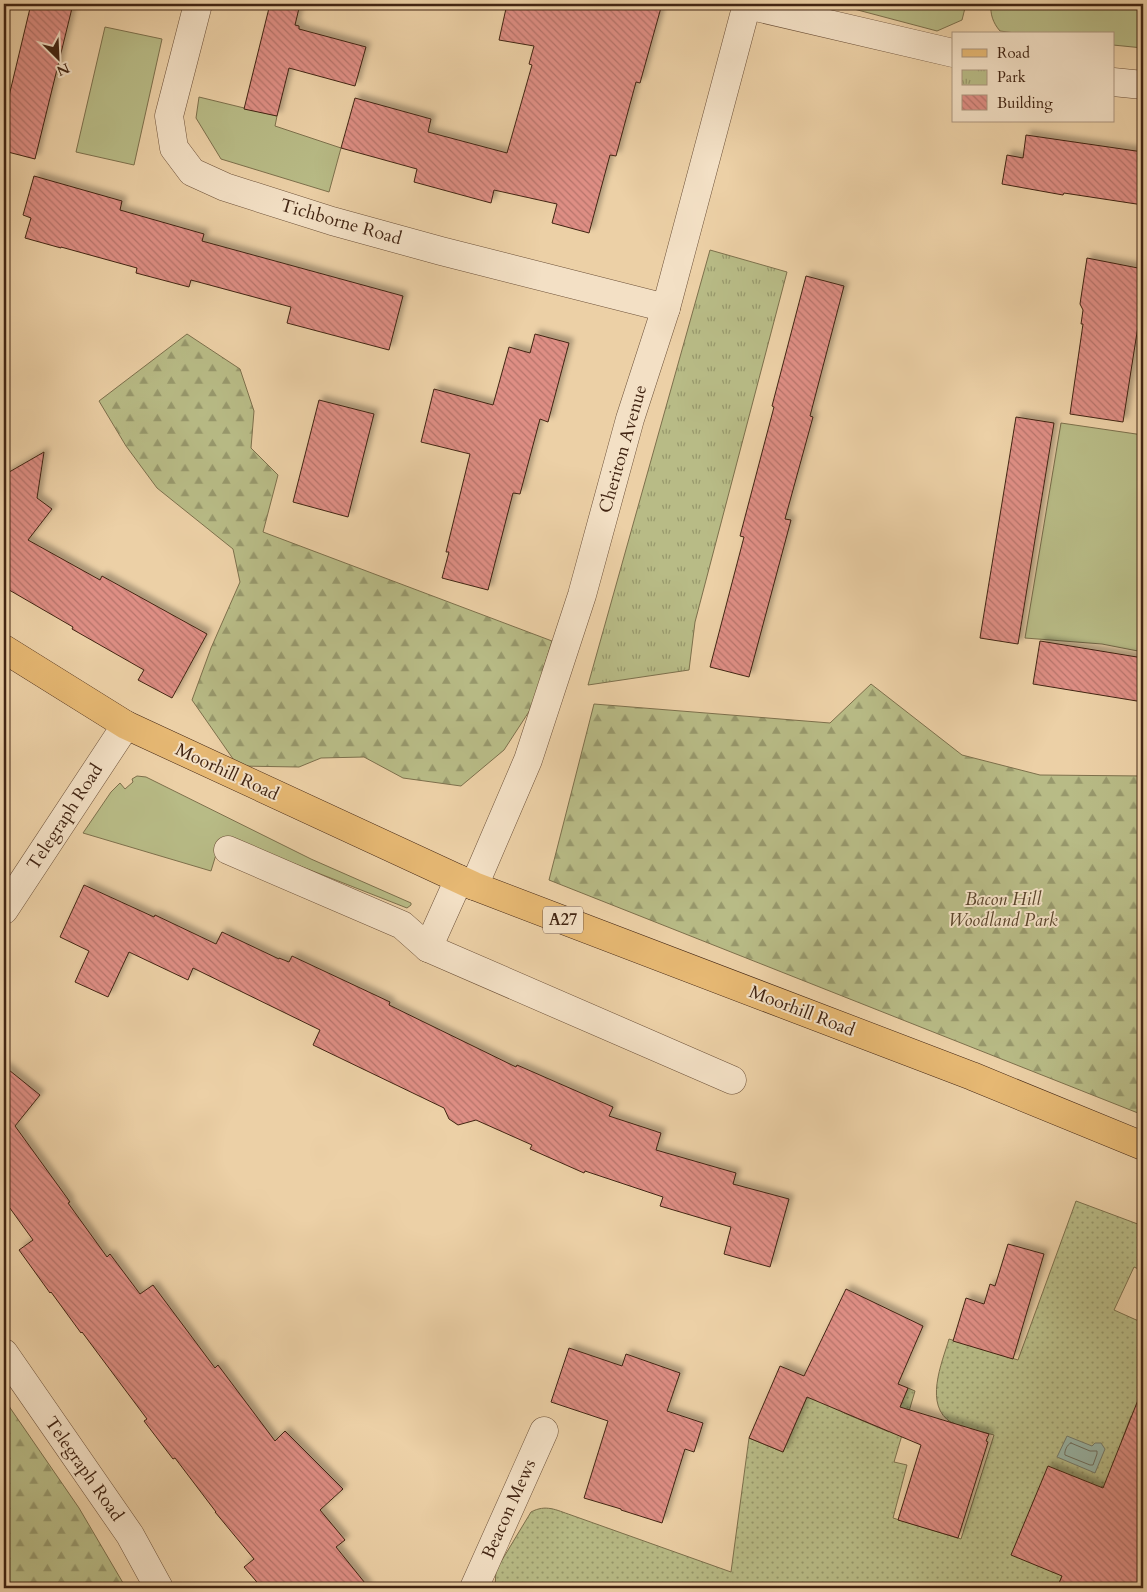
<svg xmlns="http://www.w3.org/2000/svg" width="1147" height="1592" font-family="Cardo,serif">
<defs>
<pattern id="forest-firs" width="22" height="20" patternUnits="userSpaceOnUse" patternTransform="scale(1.25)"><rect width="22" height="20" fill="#b8bb86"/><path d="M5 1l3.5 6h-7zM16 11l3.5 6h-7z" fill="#97986c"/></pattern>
<pattern id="park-tufts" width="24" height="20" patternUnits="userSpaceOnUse" patternTransform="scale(1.25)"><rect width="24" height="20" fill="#b8bb86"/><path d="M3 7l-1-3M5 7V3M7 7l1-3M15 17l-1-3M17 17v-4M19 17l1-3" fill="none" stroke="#97986c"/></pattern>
<pattern id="garden-dots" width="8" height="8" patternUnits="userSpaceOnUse" patternTransform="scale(1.25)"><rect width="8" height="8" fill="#b8bb86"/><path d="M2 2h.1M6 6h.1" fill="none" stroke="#97986c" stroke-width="1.8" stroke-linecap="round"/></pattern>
<pattern id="building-back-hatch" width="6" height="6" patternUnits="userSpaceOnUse" patternTransform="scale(1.25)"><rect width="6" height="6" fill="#de8e84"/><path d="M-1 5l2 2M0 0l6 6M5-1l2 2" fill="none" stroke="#b6746b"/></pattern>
<filter id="shadow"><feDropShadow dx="4.5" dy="-4.5" stdDeviation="2.5" flood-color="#0004"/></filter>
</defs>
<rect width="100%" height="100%" fill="#ecd0a6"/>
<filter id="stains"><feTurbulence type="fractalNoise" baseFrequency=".004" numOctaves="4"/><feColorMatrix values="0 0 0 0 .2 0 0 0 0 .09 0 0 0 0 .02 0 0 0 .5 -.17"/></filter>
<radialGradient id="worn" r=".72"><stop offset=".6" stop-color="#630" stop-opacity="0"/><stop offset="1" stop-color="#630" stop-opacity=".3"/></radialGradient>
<g fill="#b8bb86" stroke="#7d704c">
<path d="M835 4H966L962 20 937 31Z"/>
<path d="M991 4H1115L1143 9V48L1113 45V34H1023L1000 31C993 23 990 14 991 4Z"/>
<path d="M105 27 162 39 134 165 76 152Z"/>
<path d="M199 97 277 116 275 126 341 148 329 192 221 159 196 118Z"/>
<path d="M1061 423 1143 435V652L1102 644 1025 638Z"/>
<path d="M137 776 146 777 311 859 411 903V905L407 908 226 837 221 838 211 871 83 833 111 792 120 783 125 789 133 782 132 779Z"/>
</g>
<g fill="url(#forest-firs)" stroke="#7d704c">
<path d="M187 334 240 369 254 411 251 448 278 475 263 532 552 641 532 707 504 750 461 786 403 778 364 757 321 758 299 767 238 766 192 700 211 648 240 582 233 549 157 488 126 446 99 401Z"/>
<path d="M871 684 962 755 1040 775 1143 776V1115L549 880 594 704 830 723Z"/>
<path d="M4 1399 79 1508 126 1588H4Z"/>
</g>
<path fill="url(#park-tufts)" stroke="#7d704c" d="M710 250 787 272 695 622 689 670 588 685Z"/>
<path fill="url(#garden-dots)" stroke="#7d704c" d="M1076 1201 1143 1226V1271L1134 1267 1114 1310 1143 1323V1420L1131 1416 1122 1440 1120 1493 1102 1486 1086 1526 1065 1569 1057 1588H495L496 1570 531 1512C546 1504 556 1510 571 1515L731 1572 749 1438 783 1452 814 1381 857 1380 844 1413 889 1432 908 1388 915 1391 894 1462 907 1465 893 1518 961 1539 994 1435C984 1432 961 1428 952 1423 923 1406 942 1363 949 1339L1018 1360Z"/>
<path fill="#99b6a8" stroke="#767c6c" d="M1067 1436 1092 1446 1095 1443H1101L1105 1449 1095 1473 1057 1457Z"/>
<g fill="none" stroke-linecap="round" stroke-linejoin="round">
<path stroke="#6e6e5e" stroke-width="1" d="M1071 1443 1090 1451H1097V1454L1093 1465H1090L1065 1455C1064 1452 1067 1444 1071 1443Z"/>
</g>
<g fill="url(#building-back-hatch)" stroke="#422513" filter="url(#shadow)">
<path d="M31 4H73L35 159 4 151V117Z"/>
<path d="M270 4H300L295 25 299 26V29L366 47 355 86 289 68 277 116 244 109Z"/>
<path d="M507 4H662L640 83 636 82 616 156 610 155 589 233 552 223 557 204 494 190 491 203 414 182 417 169 341 148 355 98 431 119 428 132 507 153 532 65 529 64 534 46 499 40Z"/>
<path d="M1026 135 1143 152V205L1064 193 1063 195 1002 184 1007 155 1023 158Z"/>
<path d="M34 176 122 201 120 210 204 234 202 241 403 296 389 350 287 323 291 307 191 280 189 287 136 273 137 268 61 247V248L25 238 31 218 23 215Z"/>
<path d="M1087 258 1143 269V294L1123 422 1070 414 1083 324H1081L1083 310 1080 304Z"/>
<path d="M806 276 844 286 810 416 813 417 785 519 791 520 749 677 710 667 744 537 740 536 774 407 772 406Z"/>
<path d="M535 334 569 343 548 422 540 419 520 494 513 493 488 590 442 578 449 552H446L470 454 421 442 434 389 493 405 509 347 530 353Z"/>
<path d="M319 400 374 414 348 517 293 502Z"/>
<path d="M1016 417 1054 423 1018 644 980 638Z"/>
<path d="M44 452 37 498 52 509 28 540 100 580 102 576 207 634 172 698 138 680 144 670 72 629 73 627 4 587V475Z"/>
<path d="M1040 641 1143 658V702L1033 684Z"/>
<path d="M84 885 154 917 155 915 216 944 222 932 279 959V958L289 962 292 956 390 1002 389 1005 516 1067 517 1065 613 1107 609 1116 661 1133 656 1150 736 1173 733 1184 789 1199 770 1267 724 1254 731 1227 660 1206 663 1197 585 1171 584 1173 530 1149 532 1145 476 1120 458 1125 449 1119 444 1108 313 1045 320 1030 193 968 188 980 129 952 108 997 75 982 89 951 60 937Z"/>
<path d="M4 1066 40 1095 15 1126 70 1202 68 1203 107 1257 110 1254 140 1294 153 1285 215 1368 218 1365 275 1441 285 1431 343 1489 320 1510 345 1540 336 1547 369 1588H262L244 1567 254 1559 215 1512H216L175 1458 173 1459 144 1421 147 1419 123 1387 82 1332 81 1333 51 1292 50 1293 19 1250 33 1240 4 1200Z"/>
<path d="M1008 1244 1044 1254 1013 1359 953 1341 966 1298 984 1304 990 1284 995 1286Z"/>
<path d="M846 1289 923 1326 898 1384 908 1388 900 1407 989 1434 986 1441 988 1442 958 1538 898 1520 921 1445 807 1397 783 1452 749 1438 780 1366 804 1376Z"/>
<path d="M569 1348 622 1366 626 1354 680 1373 667 1411 703 1423 694 1452 685 1449 662 1523 621 1510V1509L584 1498 608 1421 551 1402Z"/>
<path d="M1142 1390 1143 1391V1588H1057L1062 1576 1011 1555 1048 1466 1103 1488Z"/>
</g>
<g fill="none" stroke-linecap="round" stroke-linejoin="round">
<defs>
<g id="minor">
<path d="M198 4 169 116 174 148 192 172 225 187 332 221 441 251 666 308"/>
<path d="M747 5 953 53"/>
<path d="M1113 82 1143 85"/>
<path d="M228 850 402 925 428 948 732 1080"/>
<path d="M474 886 528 760 582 595 630 419 666 308 747 4"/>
<path d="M428 948 459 879"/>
<path d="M474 1588 544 1431"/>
</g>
<g id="tertiary">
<path d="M4 910 126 725"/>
<path d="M4 1353 130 1535 159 1588"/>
</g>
<path id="primary" d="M4 649 126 725 474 886 972 1076 1143 1146"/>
</defs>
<use href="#minor" stroke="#6c5038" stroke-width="29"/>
<use href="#tertiary" stroke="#6c5038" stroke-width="29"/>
<use href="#primary" stroke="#422513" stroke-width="29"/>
<use href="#minor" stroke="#f3e0c5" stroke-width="28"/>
<use href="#tertiary" stroke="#f3e0c5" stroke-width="28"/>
<use href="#primary" stroke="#e6b873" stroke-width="28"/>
</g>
<g text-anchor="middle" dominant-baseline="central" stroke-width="4" stroke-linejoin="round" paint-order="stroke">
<rect fill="#f3e0c5" stroke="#775d48" stroke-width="1" x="543" y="906.5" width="40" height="27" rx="4"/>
<g font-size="16" font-weight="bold" fill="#422513">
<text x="563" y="920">A27</text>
</g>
<g font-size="18" fill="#422513" stroke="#f3e0c5">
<text transform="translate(341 222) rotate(16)">Tichborne Road</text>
<text transform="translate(623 449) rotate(-74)">Cheriton Avenue</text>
<text transform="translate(227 772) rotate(25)">Moorhill Road</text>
<text transform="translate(65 817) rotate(-57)">Telegraph Road</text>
<text transform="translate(802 1011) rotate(21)">Moorhill Road</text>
<text transform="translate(84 1469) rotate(55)">Telegraph Road</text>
<text transform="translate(509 1509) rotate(-66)">Beacon Mews</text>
</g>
<g font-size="18" font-style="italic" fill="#5a432a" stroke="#f3e0c5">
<text x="1003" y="899">Bacon Hill<tspan x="1003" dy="21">Woodland Park</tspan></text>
</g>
</g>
<rect width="1147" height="1592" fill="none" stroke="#ecd0a6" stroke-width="20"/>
<rect x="5" y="5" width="1137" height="1582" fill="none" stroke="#422513" stroke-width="2.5"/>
<rect x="10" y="10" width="1127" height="1572" fill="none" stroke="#422513"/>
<rect x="952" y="32" width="162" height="90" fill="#f3e0c5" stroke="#ac957e"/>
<rect x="962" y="49" width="25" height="8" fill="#e6b873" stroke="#ac957e"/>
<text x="997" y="58" font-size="15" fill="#422513">Road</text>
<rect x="962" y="70" width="25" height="15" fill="url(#park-tufts)" stroke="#ac957e"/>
<text x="997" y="82" font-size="15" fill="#422513">Park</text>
<rect x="962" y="95" width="25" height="15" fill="url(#building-back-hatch)" stroke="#ac957e"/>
<text x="997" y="108" font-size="15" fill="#422513">Building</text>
<g transform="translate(58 58) rotate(156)" stroke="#f3e0c5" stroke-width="4" paint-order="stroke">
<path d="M0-4L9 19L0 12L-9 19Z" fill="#422513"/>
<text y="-8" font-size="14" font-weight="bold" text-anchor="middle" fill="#422513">N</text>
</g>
<rect width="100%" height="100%" filter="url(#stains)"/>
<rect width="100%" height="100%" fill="url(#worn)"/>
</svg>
